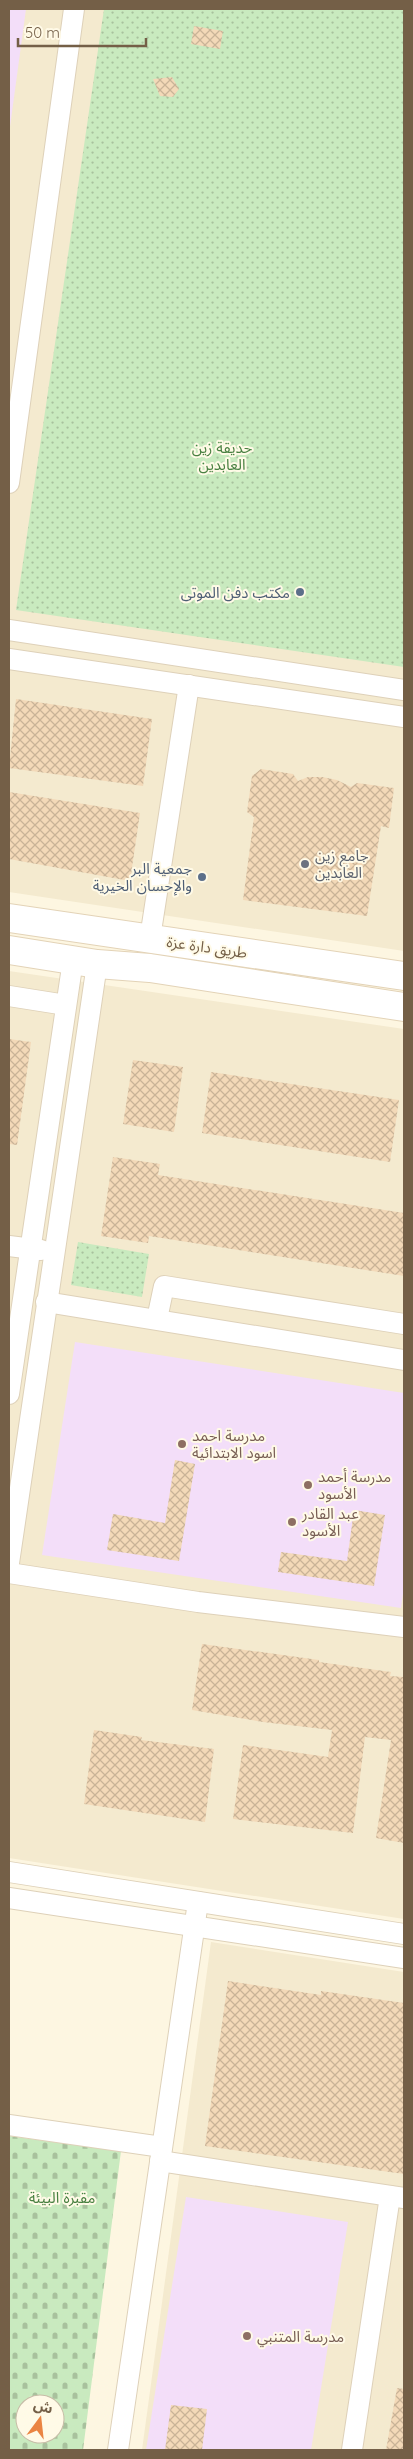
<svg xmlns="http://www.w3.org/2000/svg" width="413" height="2459" font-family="Quicksand,'Noto Sans Arabic',sans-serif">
<defs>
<pattern id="green-dots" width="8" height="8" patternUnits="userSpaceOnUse" patternTransform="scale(1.25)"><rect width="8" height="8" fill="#c9eabf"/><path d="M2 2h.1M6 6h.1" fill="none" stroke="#a8c19d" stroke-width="1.8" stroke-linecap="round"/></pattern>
<pattern id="cemetery-stones" width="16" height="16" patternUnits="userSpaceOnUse" patternTransform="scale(1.25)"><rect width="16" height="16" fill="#c9eabf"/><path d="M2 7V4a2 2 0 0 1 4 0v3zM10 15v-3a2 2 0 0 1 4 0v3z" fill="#a8c19d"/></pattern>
<pattern id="building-cross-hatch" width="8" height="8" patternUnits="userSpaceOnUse" patternTransform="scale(1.25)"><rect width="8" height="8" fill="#f3d9b8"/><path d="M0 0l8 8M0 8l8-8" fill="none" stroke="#c9b397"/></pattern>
</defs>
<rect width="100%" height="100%" fill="#fdf6e1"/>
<g fill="#f4eacf">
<path d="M9 9H404V951L9 892Z"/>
<path d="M9 971 404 1029V1919L9 1858Z"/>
<path d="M211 1942 404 1972V2450H142Z"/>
</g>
<g fill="#f3def9">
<path d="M9 9H26L9 134Z"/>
<path d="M75 1342 404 1393V1586L401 1608 42 1555Z"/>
<path d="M186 2197 348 2222 311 2450H146Z"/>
</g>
<g fill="url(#green-dots)">
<path d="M104 9H404V667L16 610Z"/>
<path d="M78 1242 149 1254 142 1297 71 1285Z"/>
</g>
<path fill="url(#cemetery-stones)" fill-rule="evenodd" d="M9 2136 121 2151 83 2450H9ZM25 2404H55V2434H25Z"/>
<g fill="url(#building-cross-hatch)">
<path d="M194 26 223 31 220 49 191 44Z"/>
<path d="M172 77 179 89 173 97 160 96 153 79Z"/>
<path d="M16 699 152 719 143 786 9 768Z"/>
<path d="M261 769 293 774 298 781 308 777H322L337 780 351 787 357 783 394 788 389 828 381 826 367 916 243 900 254 817 247 812 252 776Z"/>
<path d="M9 792 140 813 130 881 9 859Z"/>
<path d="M9 1039 31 1042 17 1145 9 1144Z"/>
<path d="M133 1060 183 1067 174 1132 123 1124Z"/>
<path d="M211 1072 399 1100 390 1162 202 1133Z"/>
<path d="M113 1157 160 1164 158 1175 404 1213V1276L149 1236 148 1243 101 1236Z"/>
<path d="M175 1460 195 1464 179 1561 107 1550 113 1514 165 1523Z"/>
<path d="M354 1510 385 1515 374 1586 278 1572 281 1552 347 1561Z"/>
<path d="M202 1644 319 1660V1662L391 1672 390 1676 404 1677V1843L376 1838 391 1740 365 1737 353 1833 233 1819 243 1745 328 1757 332 1730 263 1722 192 1710Z"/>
<path d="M94 1730 142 1737 141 1740 214 1749 205 1822 84 1804Z"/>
<path d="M228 1981 321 1995V1991L404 2003V2174L205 2146Z"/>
<path d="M397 2388 404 2389V2450H386Z"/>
<path d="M171 2405 207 2409 202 2450H165Z"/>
</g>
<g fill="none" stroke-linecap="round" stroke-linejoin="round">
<defs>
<g id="minor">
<path d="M9 483 74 9"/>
<path d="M9 630 404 690"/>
<path d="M9 659 404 717"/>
<path d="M150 938 189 685"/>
<path d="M9 996 66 1005"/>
<path d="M9 1246 41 1250"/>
<path d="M46 1302 404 1360"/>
<path d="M157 1319 164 1286 404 1324"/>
<path d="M9 1394 73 960"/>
<path d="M9 1563 97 964"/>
<path d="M9 1573 198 1602 404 1627"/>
<path d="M9 1872 404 1934"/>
<path d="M9 1898 404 1958"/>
<path d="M9 2125 162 2147"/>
<path d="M160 2161 404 2198"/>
<path d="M118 2450 198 1902"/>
<path d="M352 2450 390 2196"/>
</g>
<g id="secondary">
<path d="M9 918 404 976"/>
<path d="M9 950 97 964 150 968 404 1007"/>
</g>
</defs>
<use href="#minor" stroke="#ded1b9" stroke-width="22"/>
<use href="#secondary" stroke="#e3d3b7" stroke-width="30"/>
<use href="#minor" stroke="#fff" stroke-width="20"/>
<use href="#secondary" stroke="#fff" stroke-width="28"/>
</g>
<g fill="#5c6f8a" stroke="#fffae7" stroke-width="2">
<circle cx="300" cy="592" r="5"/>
<circle cx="202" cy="877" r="5"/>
</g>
<circle fill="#6b7280" stroke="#fffae7" stroke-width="2" cx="305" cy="864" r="5"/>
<g fill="#8d6e63" stroke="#fffae7" stroke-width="2">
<circle cx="182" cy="1444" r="5"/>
<circle cx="308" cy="1485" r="5"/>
<circle cx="292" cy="1522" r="5"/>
<circle cx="247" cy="2336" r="5"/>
</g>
<g text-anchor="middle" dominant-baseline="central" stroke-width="4" stroke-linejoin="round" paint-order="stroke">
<g font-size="15" fill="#498041" stroke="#fffae7">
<text x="222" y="447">حديقة زين<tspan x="222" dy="17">العابدين</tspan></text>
<text x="62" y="2197">مقبرة البيئة</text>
</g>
<g font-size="15" fill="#4e5e75" stroke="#fffae7" text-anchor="end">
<text x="290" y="592">مكتب دفن الموتى</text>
<text x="192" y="868">جمعية البر<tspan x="192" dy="17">والإحسان الخيرية</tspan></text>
</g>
<g font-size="15" fill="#5b616d" stroke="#fffae7" text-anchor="start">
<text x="315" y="855">جامع زين<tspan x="315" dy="17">العابدين</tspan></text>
</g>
<g font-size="15" fill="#745f47" stroke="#fffae7">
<text transform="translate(207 947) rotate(8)">طريق دارة عزة</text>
</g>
<g font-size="15" fill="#785e54" stroke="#fffae7" text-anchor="start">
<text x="192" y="1435">مدرسة احمد<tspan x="192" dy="17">اسود الابتدائية</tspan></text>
<text x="318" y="1476">مدرسة أحمد<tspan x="318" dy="17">الأسود</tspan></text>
<text x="302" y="1513">عبد القادر<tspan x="302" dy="17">الأسود</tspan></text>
<text x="257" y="2336">مدرسة المتنبي</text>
</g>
</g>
<rect width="413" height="2459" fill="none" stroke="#745f47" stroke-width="20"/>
<g transform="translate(40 2419) rotate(15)"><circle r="24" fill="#fffae7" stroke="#c7bca7"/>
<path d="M0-4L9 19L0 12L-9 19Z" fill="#ea8442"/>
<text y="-8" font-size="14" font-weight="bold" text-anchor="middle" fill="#745f47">ش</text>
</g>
<path d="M18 38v8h128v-8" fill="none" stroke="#745f47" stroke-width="2.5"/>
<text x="25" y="38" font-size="15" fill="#745f47" stroke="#fffae7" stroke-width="4" paint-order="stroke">50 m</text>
</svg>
